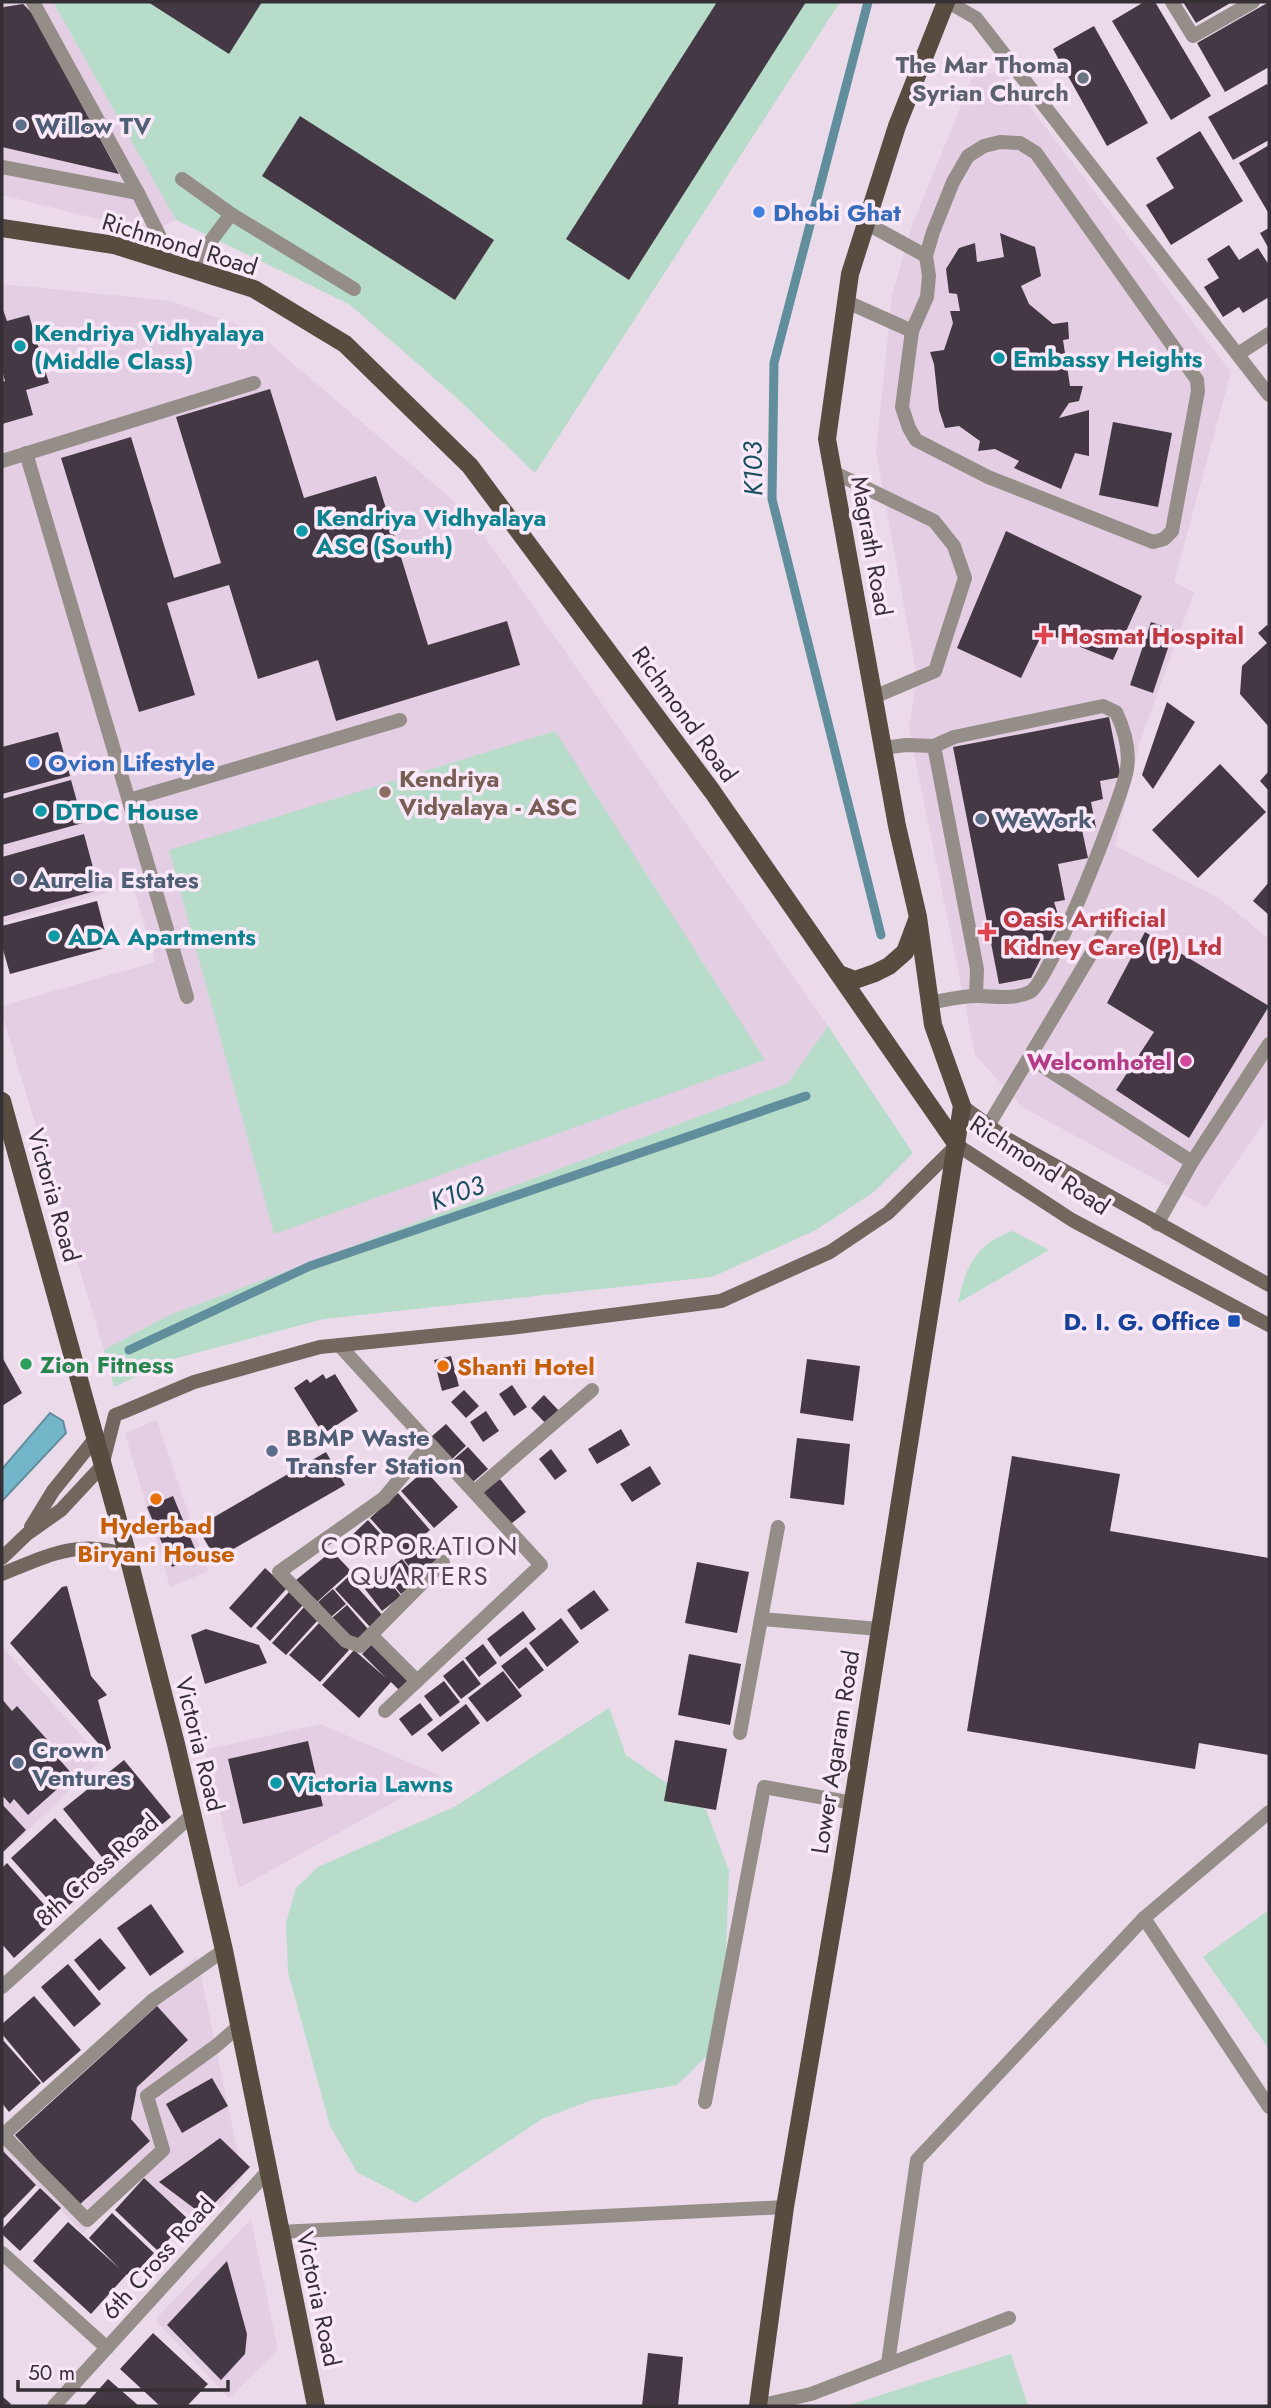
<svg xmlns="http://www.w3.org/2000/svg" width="1271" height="2408" font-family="Jost,sans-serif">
<rect width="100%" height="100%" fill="#ebdbea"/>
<g fill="#e4cee3">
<path d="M2 2H53L176 220 149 232 2 195Z"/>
<path d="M975 71 1006 75 1231 372 1174 582 1194 592 1140 742 1115 846 1219 898 1269 939V1115L1206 1207 1022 1107 975 1055 909 728 917 678 876 452 892 295 912 226Z"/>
<path d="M2 284 171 301 255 331 468 513 828 1026 788 1083 167 1316 104 1350 2 1014V1006L155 962 133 885 2 923Z"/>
<path d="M157 1420 208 1571 170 1587 125 1433Z"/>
<path d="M2 1646 102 1759 2 1855Z"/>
<path d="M320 1724 441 1776 239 1888 204 1750Z"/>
<path d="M197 1956 243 2178 205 2225 140 2181 83 2233 2 2150V2125Z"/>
<path d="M251 2219 278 2350 229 2398 155 2320Z"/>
</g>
<g fill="#b7dcca">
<path d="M53 2H840L535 473 458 399 349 304 176 220Z"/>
<path d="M555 731 765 1060 274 1234 169 850Z"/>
<path d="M828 1026 913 1153 874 1192 816 1230 712 1277 324 1319 173 1359 114 1387 104 1350 167 1316 788 1083Z"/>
<path d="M1012 1231 1049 1250 958 1303C965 1267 976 1244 1012 1231Z"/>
<path d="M609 1708 626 1755 706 1810 729 1871 724 2005 710 2053 677 2085 592 2100 542 2119 416 2203 357 2172 330 2126 288 1972 286 1923 296 1888 318 1867 456 1806Z"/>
<path d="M1269 1910V2049L1203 1957Z"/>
<path d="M1011 2354 1028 2406H846Z"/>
</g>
<path fill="#74b6c9" stroke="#618e9d" stroke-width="2" d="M50 1413 63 1421 66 1433 2 1501V1469Z"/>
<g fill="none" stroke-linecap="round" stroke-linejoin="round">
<g stroke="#618e9d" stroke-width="9">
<path d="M868 2 774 363 772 499 881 935"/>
<path d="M129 1350 310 1266 806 1096"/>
</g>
</g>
<g fill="#453845">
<path d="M148 2H262L229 54Z"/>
<path d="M717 2H806L629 280 566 239Z"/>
<path d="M1144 2H1155L1211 96 1171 120 1112 21Z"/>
<path d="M1183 2H1232L1196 23Z"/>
<path d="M1269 2V67L1225 92 1197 43Z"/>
<path d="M23 4 33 14 119 174 2 147V9L4 7Z"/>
<path d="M1094 26 1148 123 1107 146 1053 49Z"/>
<path d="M1267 84 1269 87V140L1233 160 1208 117Z"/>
<path d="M300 116 494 240 455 300 262 176Z"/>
<path d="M1200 131 1243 201 1171 245 1146 205 1174 188 1156 158Z"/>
<path d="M1269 145V214L1239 163Z"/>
<path d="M1269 228V249L1260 233Z"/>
<path d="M1000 233 1035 247 1041 276 1021 286 1029 304 1053 324 1068 322 1069 339 1063 340 1070 386H1083L1079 401 1069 403 1059 418 1089 410V456L1075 453 1061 489 1014 468 1019 461 995 449 978 451 980 441 959 426 945 428 939 410 934 364 930 352 944 350 953 323 950 311H960L957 294 949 293 946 269 959 248 975 243 977 262 1004 257Z"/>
<path d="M1229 245 1239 260 1258 248 1269 265V297L1243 313 1239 307 1223 317 1204 287 1219 278 1207 259Z"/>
<path d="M2 307 7 321 29 315 49 383 26 390 33 415 2 424V382L5 381 2 370Z"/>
<path d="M270 389 304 498 376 476 428 645 507 621 520 665 336 721 318 660 258 679 229 585 167 603 195 695 139 712 61 458 131 437 174 578 221 563 176 417Z"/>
<path d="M1113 422 1172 433 1158 507 1099 495Z"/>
<path d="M1006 531 1142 596 1113 660 1043 632 1021 678 957 648Z"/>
<path d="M1151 622 1174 630 1153 693 1130 685Z"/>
<path d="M1267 625 1269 627V727L1240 694 1242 666 1267 643 1258 633Z"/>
<path d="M1167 702 1195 722 1153 789 1142 775Z"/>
<path d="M1109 717 1121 777 1100 781 1103 799 1091 802 1096 828 1082 830 1088 858 1058 864 1065 900 1054 902 1060 921 1031 978 999 984 953 747Z"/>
<path d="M58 732 70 776 2 794V747Z"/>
<path d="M1220 764 1266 812 1198 878 1152 830Z"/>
<path d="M1269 771V791L1260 781Z"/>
<path d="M71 780 83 823 2 845V799Z"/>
<path d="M84 834 99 890 2 917V857Z"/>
<path d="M1269 882V915L1253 901Z"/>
<path d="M97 901 109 947 10 974 2 946V926Z"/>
<path d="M1145 932 1269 1006 1189 1138 1116 1090 1154 1032 1107 1003Z"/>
<path d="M451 1356 459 1386 442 1391 434 1360Z"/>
<path d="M2 1357 22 1393 2 1406Z"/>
<path d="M807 1359 860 1366 853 1421 800 1413Z"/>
<path d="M323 1374 326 1379 335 1374 358 1411 323 1434 294 1388 307 1379 310 1383Z"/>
<path d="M512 1385 527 1407 514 1416 499 1394Z"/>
<path d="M464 1390 479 1406 466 1418 451 1402Z"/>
<path d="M544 1395 561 1413 548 1426 531 1408Z"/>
<path d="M486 1411 499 1431 483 1442 470 1422Z"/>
<path d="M446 1424 466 1446 451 1460 431 1437Z"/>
<path d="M621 1429 630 1445 597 1464 588 1449Z"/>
<path d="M797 1438 850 1444 844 1505 790 1498Z"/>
<path d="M468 1447 488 1469 473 1482 453 1460Z"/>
<path d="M551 1449 567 1471 555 1480 539 1459Z"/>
<path d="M326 1452 345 1485 216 1559 197 1527Z"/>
<path d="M1012 1456 1120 1474 1110 1531 1269 1558V1755L1199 1743 1195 1769 967 1731Z"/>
<path d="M650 1466 661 1484 632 1502 620 1484Z"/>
<path d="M425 1470 458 1507 434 1528 401 1491Z"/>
<path d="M500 1479 526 1512 507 1527 481 1494Z"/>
<path d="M398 1493 430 1530 402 1554 370 1518Z"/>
<path d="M173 1496 198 1556 172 1567 147 1507Z"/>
<path d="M368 1520 387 1541 368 1557 350 1537Z"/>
<path d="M428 1540 444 1559 419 1579 404 1560Z"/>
<path d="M332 1551 351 1571 317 1602 296 1580Z"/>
<path d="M402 1559 418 1580 401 1594 384 1573Z"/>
<path d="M697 1562 749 1572 737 1633 685 1623Z"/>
<path d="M265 1568 287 1588 251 1628 229 1608Z"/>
<path d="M383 1574 401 1596 382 1611 365 1589Z"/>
<path d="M348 1577 384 1617 371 1628 335 1589Z"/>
<path d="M67 1586 91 1676 107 1695 98 1700 111 1748 106 1752 10 1643 62 1587Z"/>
<path d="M333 1589 346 1604 331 1617 318 1602Z"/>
<path d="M594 1590 609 1610 581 1630 567 1610Z"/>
<path d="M289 1592 303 1605 270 1641 256 1628Z"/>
<path d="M347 1605 368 1629 354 1642 332 1618Z"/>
<path d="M304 1607 318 1620 286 1655 272 1643Z"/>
<path d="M523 1611 536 1629 500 1657 487 1639Z"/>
<path d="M561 1618 579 1642 547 1667 529 1643Z"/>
<path d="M319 1623 349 1650 320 1682 289 1655Z"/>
<path d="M206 1629 259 1645 267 1663 205 1684 191 1635Z"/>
<path d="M374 1642 411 1678 399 1690 391 1682 359 1718 322 1685 354 1650 386 1678 362 1654Z"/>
<path d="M483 1644 497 1663 479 1677 465 1658Z"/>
<path d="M526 1647 544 1670 519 1689 501 1666Z"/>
<path d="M689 1654 741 1664 730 1725 678 1715Z"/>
<path d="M463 1660 481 1684 461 1699 443 1676Z"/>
<path d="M503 1671 522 1696 487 1722 468 1698Z"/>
<path d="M444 1681 460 1702 440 1717 424 1696Z"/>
<path d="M2 1699 12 1711 17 1706 61 1755 58 1758 73 1775 28 1815 14 1799 10 1804 2 1795Z"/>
<path d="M420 1703 433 1720 412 1736 399 1719Z"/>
<path d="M466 1704 480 1723 442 1752 427 1734Z"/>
<path d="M675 1740 727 1749 716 1810 664 1801Z"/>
<path d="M308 1741 323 1806 243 1824 228 1759Z"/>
<path d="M124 1760 171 1817 110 1867 63 1809Z"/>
<path d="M2 1804 26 1830 2 1853Z"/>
<path d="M55 1818 105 1874 60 1913 11 1858Z"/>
<path d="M7 1863 57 1919 14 1958 2 1944V1868Z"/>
<path d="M151 1904 184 1952 150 1976 117 1928Z"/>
<path d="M100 1938 126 1968 99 1991 74 1960Z"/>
<path d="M68 1964 101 2004 74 2027 41 1987Z"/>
<path d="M34 1996 81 2050 43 2083 2 2034V2024Z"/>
<path d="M157 2006 188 2040 137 2087 131 2119 150 2141 78 2206 15 2135Z"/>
<path d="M2 2039 41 2083 9 2112 2 2103Z"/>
<path d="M212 2078 228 2106 182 2133 166 2104Z"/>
<path d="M220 2138 250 2167 203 2215 159 2182Z"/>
<path d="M2 2150 36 2185 2 2220Z"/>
<path d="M144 2178 188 2219 158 2251 115 2210Z"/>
<path d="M40 2188 61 2208 20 2251 2 2234V2229Z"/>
<path d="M112 2213 154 2253 131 2278 127 2274 91 2314 33 2261 68 2222 120 2269 89 2238Z"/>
<path d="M227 2261 247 2334 245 2354 221 2380 167 2325Z"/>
<path d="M153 2333 208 2384 187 2406H160L120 2369Z"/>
<path d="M648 2353 683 2357 678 2406H642Z"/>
<path d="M108 2379 139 2406H84Z"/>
<path d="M2 2396 11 2404 9 2406H2Z"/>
</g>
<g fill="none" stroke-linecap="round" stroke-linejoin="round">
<g stroke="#958e88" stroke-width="14">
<path d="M33 2 138 193 173 263"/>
<path d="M1172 2 1193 36 1253 2"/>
<path d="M1000 142 1020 143 1036 153 1197 380 1198 391 1172 531 1164 539 1153 542 988 477 916 440 909 428 902 407 912 331 927 297 929 276 926 256 933 232 953 182 968 156 984 146Z"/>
<path d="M2 167 138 193"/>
<path d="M182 179 231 214 354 289"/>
<path d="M866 223 926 256"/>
<path d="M190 269 231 214"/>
<path d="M845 301 912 331"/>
<path d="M26 453 187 997"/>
<path d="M2 461 254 383"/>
<path d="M833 472 934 521 954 546 965 578 935 671 874 697"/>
<path d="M934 746 977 969 976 996"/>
<path d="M883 748 906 745 934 746 954 737 1103 706 1116 712C1124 729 1130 749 1127 769 1123 796 1049 983 1030 992 1014 1000 993 996 977 996 961 996 945 1000 929 1003"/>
<path d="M129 800 400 720"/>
<path d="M1030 1058 1192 1162"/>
<path d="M988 1126 1109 924"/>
<path d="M1157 1224 1192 1162 1269 1044"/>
<path d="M761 1619 879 1629"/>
<path d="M740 1733 778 1527"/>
<path d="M1269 1812 1144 1918 1269 2107"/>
<path d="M224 1950 153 2000 3 2135 87 2220 163 2150 147 2096 216 2046 239 2026"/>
<path d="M705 2102 764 1787 853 1803"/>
<path d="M280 2232 785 2207"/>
<path d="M888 2363 917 2160 1144 1918"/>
<path d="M758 2406 811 2394 1009 2318"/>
</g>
<g stroke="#958e88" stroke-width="14">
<path d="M948 2 976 18 1269 395"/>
<path d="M1238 354 1269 334"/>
<path d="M339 1345 541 1565 385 1711"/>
<path d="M429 1444 384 1498 279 1572 346 1641 360 1646 443 1562"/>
<path d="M474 1492 592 1390"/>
<path d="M371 1635 417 1681"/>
<path d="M2 1987 192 1815"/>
<path d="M2 2253 107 2348"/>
<path d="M54 2406 268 2171"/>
</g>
<g stroke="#71675e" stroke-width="14">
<path d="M962 1106 1004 1137 1269 1285"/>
<path d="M31 1527 53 1491 94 1440"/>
<path d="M2 1558 27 1534 61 1510 102 1466 115 1415 123 1412 194 1382 320 1347 510 1328 721 1301 830 1252 888 1213 957 1145 1072 1220 1269 1325"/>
<path d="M2 1574C47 1556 79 1538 128 1556"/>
</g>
<g stroke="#584c41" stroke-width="18">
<path d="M2 228 114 245 254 289 345 344 470 466 712 791 957 1145"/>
<path d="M839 974 855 980 875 973 889 966 905 952 917 920"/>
<path d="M2 1101 128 1556 176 1744 224 1950 316 2406"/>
<path d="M758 2406 785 2207 842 1871 962 1106 933 1025 918 917 897 826 827 439 850 274 897 126 946 2"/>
</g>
</g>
<circle fill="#6b7280" stroke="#f8e8f8" stroke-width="2.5" cx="1083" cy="78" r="7"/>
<g fill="#5c6f8a" stroke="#f8e8f8" stroke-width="2.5">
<circle cx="21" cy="125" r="7"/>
<circle cx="981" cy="819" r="7"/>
<circle cx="19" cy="879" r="7"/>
<circle cx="272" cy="1451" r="7"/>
<circle cx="18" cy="1763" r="7"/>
</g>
<g fill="#3f7fe0" stroke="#f8e8f8" stroke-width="2.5">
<circle cx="759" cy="212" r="7"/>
<circle cx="34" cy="762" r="7"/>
</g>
<g fill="#0f9aa8" stroke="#f8e8f8" stroke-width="2.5">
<circle cx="20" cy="346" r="7"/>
<circle cx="999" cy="358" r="7"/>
<circle cx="302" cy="531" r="7"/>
<circle cx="41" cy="811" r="7"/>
<circle cx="54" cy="936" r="7"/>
<circle cx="276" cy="1783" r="7"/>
</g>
<g fill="#e0444e" stroke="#f8e8f8" stroke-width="2.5">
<path d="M1040.5 624.5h7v7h7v7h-7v7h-7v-7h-7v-7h7z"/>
<path d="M983.5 921.5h7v7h7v7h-7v7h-7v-7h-7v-7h7z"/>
</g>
<circle fill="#8d6e63" stroke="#f8e8f8" stroke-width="2.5" cx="385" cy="792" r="7"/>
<circle fill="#d1479c" stroke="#f8e8f8" stroke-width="2.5" cx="1186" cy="1061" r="7"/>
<rect fill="#1a4fb4" stroke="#f8e8f8" stroke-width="2.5" x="1227" y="1314" width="14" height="14" rx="3.5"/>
<circle fill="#2e9e5b" stroke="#f8e8f8" stroke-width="2.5" cx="26" cy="1364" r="7"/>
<g fill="#e8710a" stroke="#f8e8f8" stroke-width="2.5">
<circle cx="443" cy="1366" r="7"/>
<circle cx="156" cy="1499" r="7"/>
</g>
<g text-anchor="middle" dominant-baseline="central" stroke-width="7" stroke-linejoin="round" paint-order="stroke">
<g font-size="24" font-weight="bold" fill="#5b616d" stroke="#f8e8f8" text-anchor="end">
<text x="1069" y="64">The Mar Thoma<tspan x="1069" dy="28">Syrian Church</tspan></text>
</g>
<g font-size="24" font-weight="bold" fill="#4e5e75" stroke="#f8e8f8" text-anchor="start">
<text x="35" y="125">Willow TV</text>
<text x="995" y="819">WeWork</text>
<text x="33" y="879">Aurelia Estates</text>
<text x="286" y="1437">BBMP Waste<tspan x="286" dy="28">Transfer Station</tspan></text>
<text x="32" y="1749">Crown<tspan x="32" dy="28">Ventures</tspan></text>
</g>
<g font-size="24" font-weight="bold" fill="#366cbe" stroke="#f8e8f8" text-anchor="start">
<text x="773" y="212">Dhobi Ghat</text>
<text x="48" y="762">Ovion Lifestyle</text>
</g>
<g font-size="24" fill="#363036" stroke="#f8e8f8">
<text transform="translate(180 244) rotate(17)">Richmond Road</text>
<text transform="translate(872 546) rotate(80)">Magrath Road</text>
<text transform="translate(685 714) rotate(54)">Richmond Road</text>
<text transform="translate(1040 1165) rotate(33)">Richmond Road</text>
<text transform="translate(54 1195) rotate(74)">Victoria Road</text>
<text transform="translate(200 1744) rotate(76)">Victoria Road</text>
<text transform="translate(835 1752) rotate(-81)">Lower Agaram Road</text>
<text transform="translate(97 1870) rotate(-42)">8th Cross Road</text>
<text transform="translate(158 2258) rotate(-48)">6th Cross Road</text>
<text transform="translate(319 2299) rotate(78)">Victoria Road</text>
</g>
<g font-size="24" font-weight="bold" fill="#0d838f" stroke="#f8e8f8" text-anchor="start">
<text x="34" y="332">Kendriya Vidhyalaya<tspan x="34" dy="28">(Middle Class)</tspan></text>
<text x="1013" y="358">Embassy Heights</text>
<text x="316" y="517">Kendriya Vidhyalaya<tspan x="316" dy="28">ASC (South)</tspan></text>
<text x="55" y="811">DTDC House</text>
<text x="68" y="936">ADA Apartments</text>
<text x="290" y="1783">Victoria Lawns</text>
</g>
<g font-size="24" font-weight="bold" fill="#be3a42" stroke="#f8e8f8" text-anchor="start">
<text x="1060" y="635">Hosmat Hospital</text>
<text x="1003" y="918">Oasis Artificial<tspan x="1003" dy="28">Kidney Care (P) Ltd</tspan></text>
</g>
<g font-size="24" font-weight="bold" fill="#785e54" stroke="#f8e8f8" text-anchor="start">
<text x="399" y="778">Kendriya<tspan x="399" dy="28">Vidyalaya - ASC</tspan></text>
</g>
<g font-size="24" font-weight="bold" fill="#b23c85" stroke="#f8e8f8" text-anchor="end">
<text x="1172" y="1061">Welcomhotel</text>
</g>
<g font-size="24" font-weight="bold" fill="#164399" stroke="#f8e8f8" text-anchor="end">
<text x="1220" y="1321">D. I. G. Office</text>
</g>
<g font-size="24" font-weight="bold" fill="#27864d" stroke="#f8e8f8" text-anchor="start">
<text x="40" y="1364">Zion Fitness</text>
</g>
<g font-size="24" font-weight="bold" fill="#c56008" stroke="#f8e8f8" text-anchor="start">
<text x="457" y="1366">Shanti Hotel</text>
<text x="156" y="1525" text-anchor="middle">Hyderbad<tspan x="156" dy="28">Biryani House</tspan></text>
</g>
<g font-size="26" font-style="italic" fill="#174f5e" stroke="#f8e8f8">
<text transform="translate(753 469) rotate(-91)">K103</text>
<text transform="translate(457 1193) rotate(-19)">K103</text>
</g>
<g font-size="26" letter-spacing="2" fill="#554855" stroke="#f8e8f8">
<text x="420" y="1546">CORPORATION<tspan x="420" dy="30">QUARTERS</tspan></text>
</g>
</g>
<rect width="1271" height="2408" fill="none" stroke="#363036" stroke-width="7"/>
<path d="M18 2380v10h210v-10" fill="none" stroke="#363036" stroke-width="3.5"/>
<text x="28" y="2380" font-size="21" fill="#363036" stroke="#f8e8f8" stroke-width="5" paint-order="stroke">50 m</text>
</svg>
